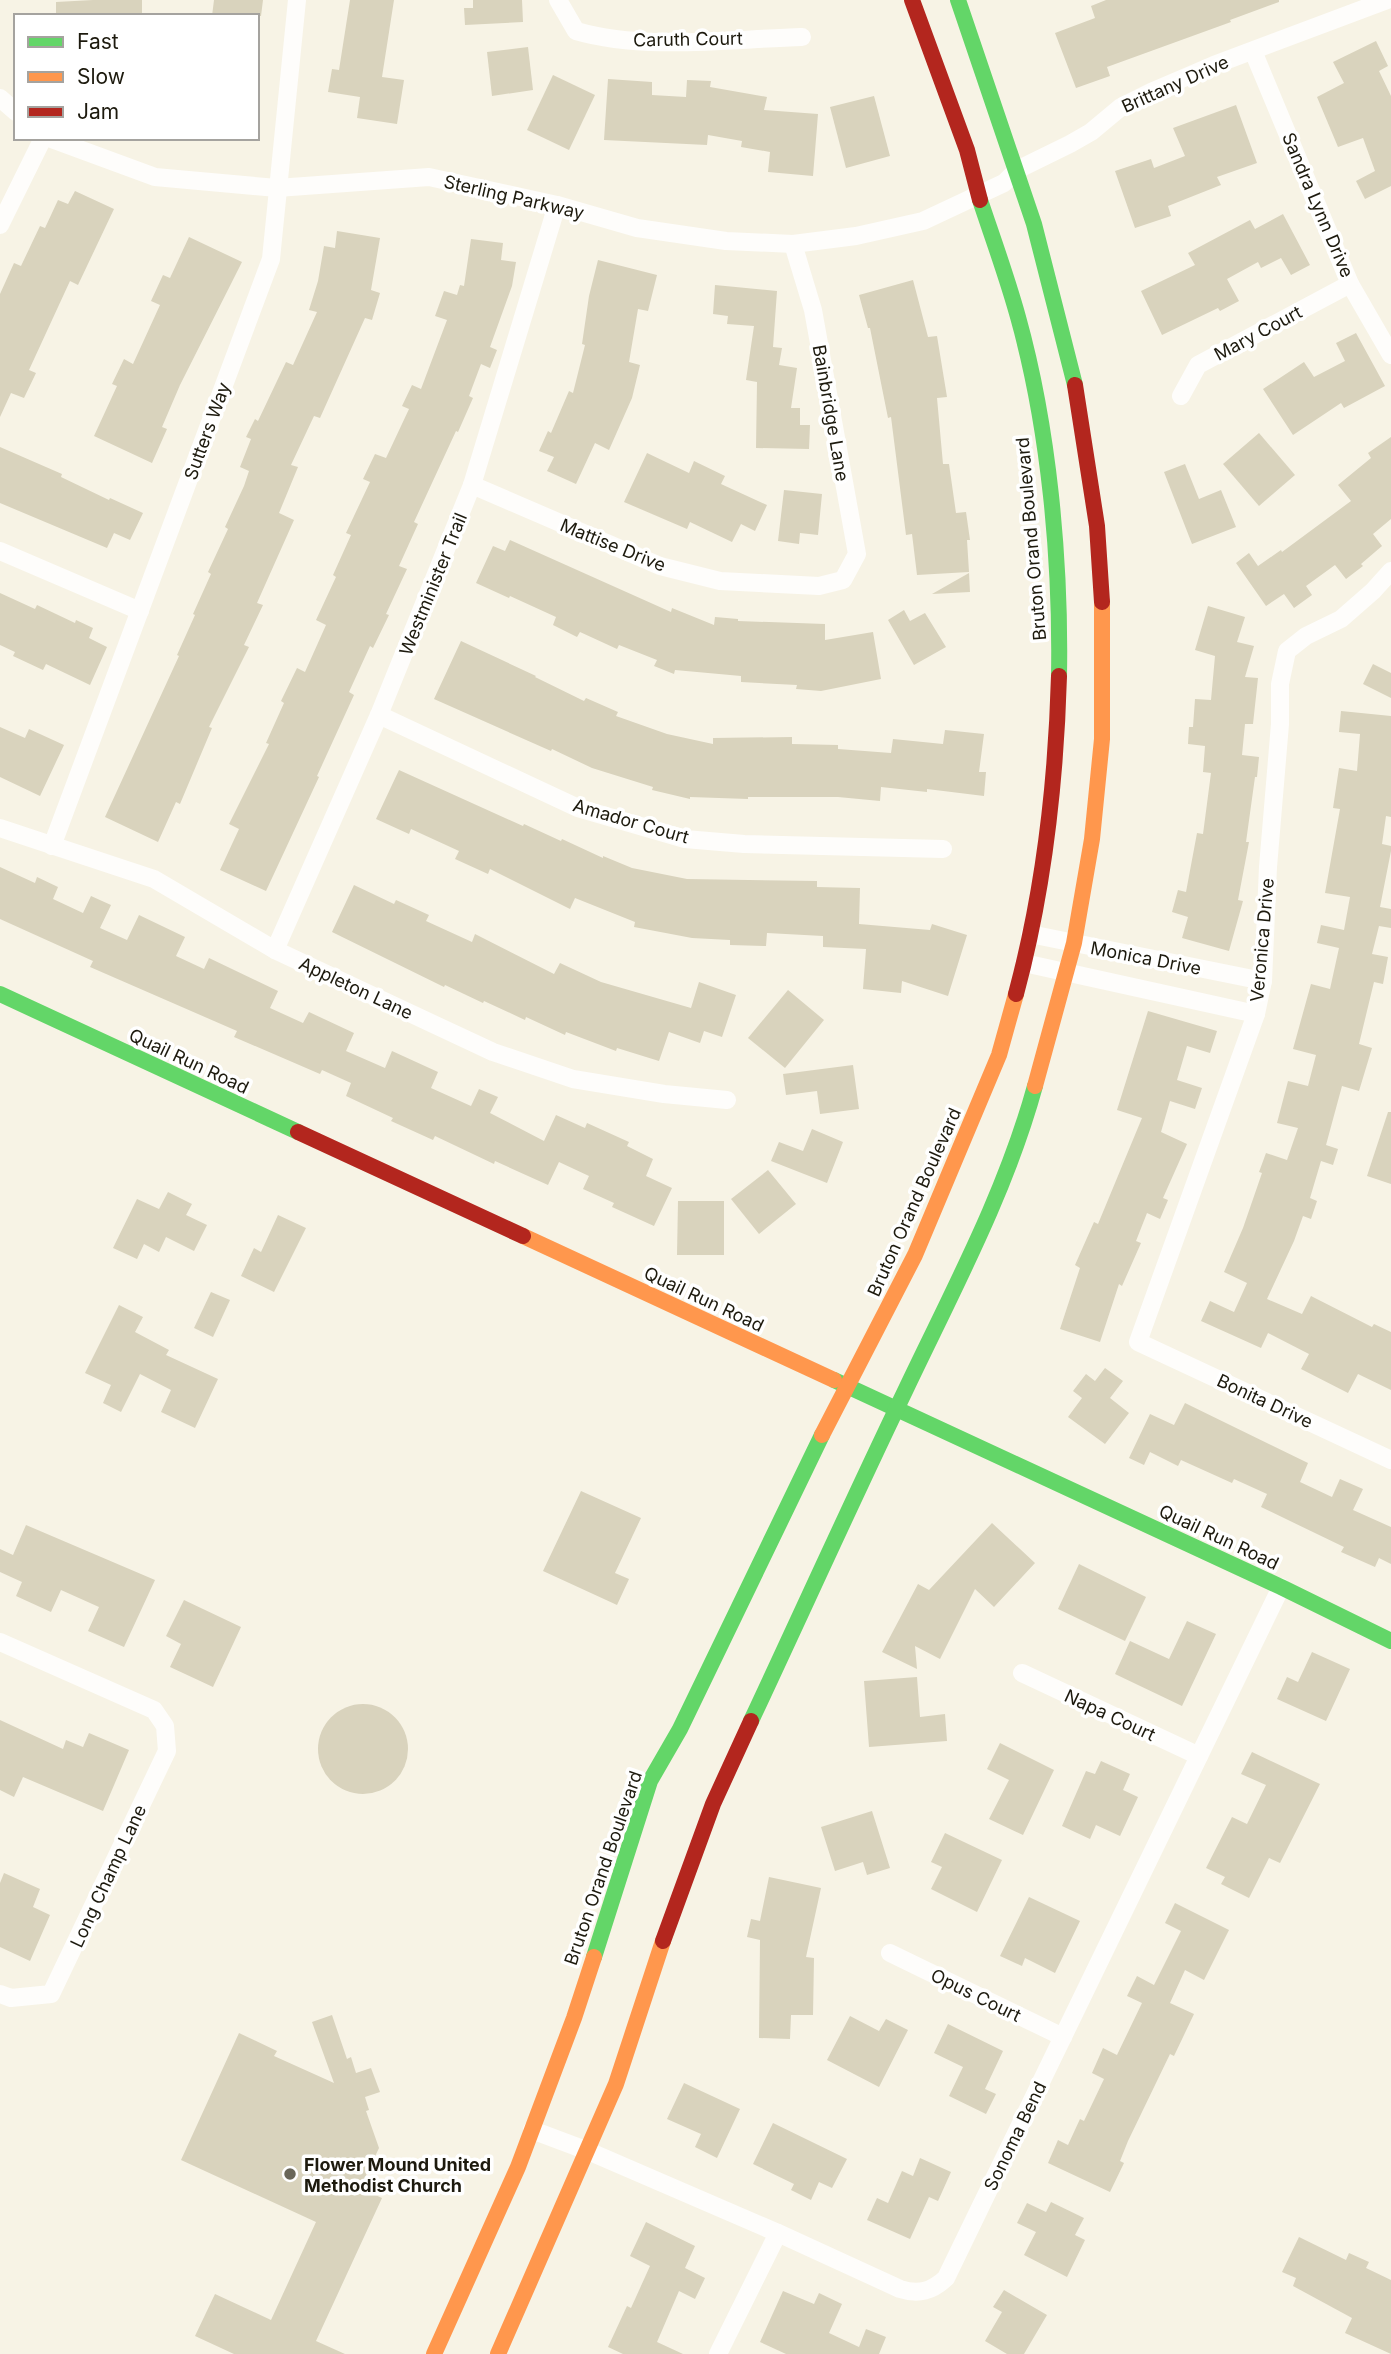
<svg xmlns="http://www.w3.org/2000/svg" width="1391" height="2354" font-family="Inter,sans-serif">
<rect width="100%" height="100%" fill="#f7f3e5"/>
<g fill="#d9d3bd">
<path d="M93 0H142V16H56V2Z"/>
<path d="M214 0H263L261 16H212Z"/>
<path d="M350 0H394L382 77 404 80 397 124 357 118 360 97 328 92 332 69 339 70Z"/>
<path d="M473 0H522L523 22 465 25 464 8H473Z"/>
<path d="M1106 0H1279V2L1230 20 1231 22 1107 67 1110 76 1076 88 1055 33 1095 18 1091 6Z"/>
<path d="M1376 41 1388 66 1379 71 1391 96V186L1365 199 1356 181 1375 171 1363 138 1338 147 1317 97 1344 83 1333 62Z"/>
<path d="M528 47 533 90 492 96 487 52Z"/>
<path d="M553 75 595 95 569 150 527 130Z"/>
<path d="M608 79 652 82V95L686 97 687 80 711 81 710 87 767 97 764 110 818 114 813 176 768 172 770 152 741 147 742 141 708 135 707 145 604 140Z"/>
<path d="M874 96 890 156 846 168 830 107Z"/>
<path d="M1236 105 1257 163 1217 177 1221 185 1168 206 1171 216 1135 228 1115 171 1151 159 1154 168 1185 156 1173 128Z"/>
<path d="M75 191 114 209 78 285 70 281 29 370 36 373 24 398 11 393 0 417V294L14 263 21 266 40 226 45 228 58 200 68 204Z"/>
<path d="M1283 214 1310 265 1291 275 1281 258 1261 268 1258 262 1227 279 1239 301 1220 311 1218 308 1162 335 1141 291 1195 265 1188 253 1250 220 1255 229Z"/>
<path d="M337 231 380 238 371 290 380 293 372 320 365 318 320 418 314 416 291 465 298 467 279 513 294 520 257 603 263 605 244 645 249 647 209 727 212 728 180 804 176 802 158 842 105 817 179 656 177 655 195 615 193 614 211 574 208 572 228 529 225 527 244 486 249 471 240 467 251 439 246 437 255 419 258 421 286 362 293 365 317 312 309 310 318 281 324 246 335 248Z"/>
<path d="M189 237 242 262 180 385 162 427 167 429 152 463 94 436 117 386 112 384 124 359 133 364 160 305 151 301 163 275 170 278Z"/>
<path d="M471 239 503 243 501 260 516 262 512 286 490 347 497 350 490 368 481 364 469 396 473 398 458 432 456 431 414 522 418 524 399 566 407 569 386 614 389 615 373 648 370 646 349 692 354 695 317 776 319 777 266 891 220 870 239 829 229 824 269 744 266 743 284 703 281 701 297 668 305 672 326 625 316 620 336 577 333 575 351 535 346 533 370 482 363 479 375 454 386 458 409 409 402 406 412 385 421 389 447 320 435 316 444 291 457 295 460 285 464 286Z"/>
<path d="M598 260 657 275 648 311 638 309 629 362 640 365 632 398 609 450 595 443 576 484 547 471 554 457 539 451 548 431 551 433 569 391 573 393 585 345 582 344 589 296Z"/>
<path d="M913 280 928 337 937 336 947 397 937 398 943 464H949L956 513 966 512 970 540H967L969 572 917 575 912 534 906 535 891 417 888 418 870 328H868L859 295Z"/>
<path d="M715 285 777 291 773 347 782 348 779 365 797 368 791 408H800V425H810L809 449 756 448 757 382 746 380 754 326 727 324 728 316 713 314Z"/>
<path d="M1356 333 1385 386 1344 408 1341 403 1293 435 1263 389 1304 362 1314 377 1345 361 1336 343Z"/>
<path d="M1259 433 1295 475 1259 506 1223 464Z"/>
<path d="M1391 437V519L1373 534 1382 546 1361 564 1363 566 1346 579 1335 565 1306 586 1312 595 1294 608 1284 594 1266 606 1236 563 1249 553 1258 566 1281 550 1282 552 1351 501 1338 485 1371 458 1368 453Z"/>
<path d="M0 447 62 474 61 477 109 500 110 498 143 513 130 540 114 533 107 548 0 503Z"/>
<path d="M647 453 689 473 694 461 725 476 721 484 767 505 755 531 741 524 732 542 690 522 687 529 624 502Z"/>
<path d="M1185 464 1199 499 1221 490 1236 527 1192 544 1164 472Z"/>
<path d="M784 490 822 494 818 535 800 533 799 544 778 541Z"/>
<path d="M510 540 671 612 672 608 714 625 715 617 738 619V621L825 624V640L873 632 881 679 821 691 796 689 797 685 741 682V676L675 670 674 674 654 666 657 660 619 645 617 649 580 632 577 637 553 625 556 617 510 596 509 598 476 583 493 546 505 551Z"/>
<path d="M969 573 970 592 932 594Z"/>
<path d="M0 593 35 609 37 605 75 623 76 620 93 628 89 638 107 647 90 685 46 664 43 670 13 656 15 652 0 645Z"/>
<path d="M1208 606 1245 617 1237 642 1254 646 1245 677 1258 678 1253 724H1245L1242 755 1259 757 1257 777H1255L1246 842H1249L1238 900 1243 901 1229 951 1182 938 1188 917 1172 912 1178 890 1186 892 1197 833 1203 834 1211 773 1203 772 1205 746 1188 744 1189 727H1193L1195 699 1211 700 1215 656 1195 650Z"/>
<path d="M904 610 910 621 925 613 946 647 914 665 888 620Z"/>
<path d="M461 641 536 676 535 677 584 701 586 698 618 712 616 716 667 734 713 744V738L792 737V744L838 745V749L891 753 893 739 943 744 945 730 984 734 979 772H986L984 796 927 789V792L881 787 880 801 838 797H748V799L690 797V799L652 790 653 787 592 768 552 749 551 751 434 699Z"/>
<path d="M1373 664 1391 673V698L1363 684Z"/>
<path d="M1341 711 1391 716V817L1386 816 1382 844 1391 846V851L1380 907 1391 909V928L1379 926 1372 954 1388 957 1383 984 1374 982 1359 1044 1372 1048 1359 1091 1342 1086 1326 1145 1338 1149 1333 1165 1321 1161 1310 1198 1317 1201 1311 1219 1303 1216 1294 1241 1267 1299 1302 1314 1311 1296 1372 1327 1374 1324 1391 1332V1390L1358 1374 1348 1393 1301 1369 1309 1354 1268 1333 1261 1348 1201 1321 1210 1301 1234 1312 1247 1283 1224 1272 1243 1228 1262 1173 1259 1172 1266 1153 1287 1160 1298 1128 1277 1123 1288 1081 1308 1086 1316 1055 1293 1049 1311 984 1330 989 1339 948 1317 943 1321 925 1344 930 1350 897 1325 893 1340 809 1333 808 1339 768 1357 771 1360 734 1339 732Z"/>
<path d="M0 727 25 738 29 729 64 745 40 796 0 777Z"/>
<path d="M399 770 523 826 524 824 561 841 562 839 603 858V856L632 868 687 879 817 881V887L860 888 859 924 930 930 932 924 967 935 948 996 902 981 901 993 863 989 866 949 823 947V936L767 933 766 946 730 945V940L692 938 634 927 635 922 575 898 570 909 490 869 488 874 455 859 459 851 411 829 409 834 376 819Z"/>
<path d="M0 867 35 883 37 877 58 887 53 899 83 913 91 896 111 905 100 928 127 940 139 915 185 937 176 956 204 969 209 958 278 991 270 1008 303 1023 309 1012 354 1033 346 1051 385 1068 392 1051 438 1072 431 1088 471 1106 479 1089 498 1097 490 1113 544 1141 556 1115 585 1128 587 1123 629 1142 627 1146 653 1159 646 1176 672 1188 654 1226 612 1207 614 1203 583 1189 589 1176 559 1162 548 1185 495 1161 494 1164 435 1136 433 1140 391 1121 393 1118 346 1096 351 1083 322 1070 320 1074 234 1037 237 1031 90 967 93 961 0 919Z"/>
<path d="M354 885 394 904 396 900 429 915 426 921 472 942 475 934 554 974 560 963 601 982 691 1008 699 982 736 995 722 1037 704 1031 700 1043 669 1032 659 1061 617 1048 616 1051 566 1032 565 1035 526 1017 525 1020 484 1001 483 1003 445 985 444 987 332 932Z"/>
<path d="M788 990 824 1020 785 1068 748 1038Z"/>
<path d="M1148 1011 1217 1031 1210 1053 1187 1046 1177 1080 1202 1088 1195 1109 1170 1101 1161 1132 1187 1144 1163 1198 1168 1200 1160 1219 1147 1213 1136 1241 1141 1243 1122 1286 1119 1284 1100 1342 1060 1329 1080 1268 1075 1265 1094 1222 1098 1224 1142 1118 1117 1110Z"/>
<path d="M853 1065 859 1109 820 1114 817 1091 786 1095 783 1074Z"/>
<path d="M1388 1112H1391V1184L1367 1176Z"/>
<path d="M812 1129 843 1142 827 1183 771 1161 779 1142 803 1151Z"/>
<path d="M768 1170 796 1204 759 1234 731 1199Z"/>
<path d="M168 1192 192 1204 186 1215 207 1225 194 1251 166 1237 159 1252 144 1244 137 1259 113 1248 137 1199 159 1209Z"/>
<path d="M678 1201H724V1255H677Z"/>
<path d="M278 1215 306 1228 274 1292 241 1276 254 1248 261 1252Z"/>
<path d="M211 1292 230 1300 213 1337 194 1328Z"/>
<path d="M119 1305 143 1317 135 1332 169 1350 166 1355 218 1379 195 1428 161 1412 171 1390 140 1374 121 1412 103 1403 111 1385 85 1373Z"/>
<path d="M1105 1368 1123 1381 1110 1398 1129 1413 1105 1444 1068 1417 1082 1398 1073 1391 1086 1374 1095 1381Z"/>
<path d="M1185 1403 1308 1463 1300 1482 1332 1497 1340 1479 1363 1489 1353 1510 1391 1527V1564L1379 1558 1375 1567 1341 1552 1344 1547 1261 1507 1267 1494 1234 1479 1232 1483 1181 1460 1178 1466 1150 1452 1144 1465 1129 1458 1150 1414 1174 1425Z"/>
<path d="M581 1491 641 1518 615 1573 629 1579 617 1605 543 1571Z"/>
<path d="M992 1523 1035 1563 994 1607 975 1589 940 1659 915 1646 917 1669 882 1652 918 1584 929 1590Z"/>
<path d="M26 1525 155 1580 124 1647 88 1631 99 1607 61 1590 51 1612 16 1596 22 1582 0 1572V1549L13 1555Z"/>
<path d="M1079 1564 1146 1597 1125 1641 1058 1609Z"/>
<path d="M184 1600 241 1627 213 1687 170 1667 181 1644 166 1636Z"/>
<path d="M1187 1621 1216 1634 1182 1706 1115 1674 1130 1641 1169 1659Z"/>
<path d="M1312 1652 1350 1669 1326 1721 1277 1699 1287 1677 1298 1682Z"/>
<path d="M917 1677 920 1717 945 1714 947 1741 869 1747 864 1681Z"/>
<circle cx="363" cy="1749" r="45"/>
<path d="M0 1720 63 1749 66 1740 83 1747 89 1733 129 1750 103 1811 23 1777 14 1797 0 1790Z"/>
<path d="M1000 1743 1054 1770 1023 1835 989 1819 1009 1780 987 1769Z"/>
<path d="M1252 1752 1320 1784 1280 1863 1269 1858 1249 1898 1221 1884 1225 1877 1206 1868 1232 1817 1247 1824 1266 1785 1241 1774Z"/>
<path d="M1101 1761 1130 1774 1123 1790 1138 1797 1120 1836 1096 1825 1090 1839 1062 1826 1086 1771 1095 1774Z"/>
<path d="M872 1811 890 1868 867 1875 863 1862 835 1871 821 1827Z"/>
<path d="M945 1833 1002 1860 977 1912 931 1889 942 1867 931 1862Z"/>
<path d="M4 1873 40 1889 33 1907 50 1915 30 1961 0 1947V1883Z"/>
<path d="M769 1877 821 1888 806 1957 814 1958 813 2015H791L790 2039 759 2038 760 1940 747 1937 751 1919 760 1921Z"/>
<path d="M1029 1897 1080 1921 1055 1973 1025 1958 1022 1966 1000 1956Z"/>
<path d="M1175 1903 1229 1930 1204 1980 1185 1970 1170 2003 1194 2014 1174 2056 1170 2054 1128 2141 1120 2161 1124 2163 1110 2192 1048 2163 1058 2140 1068 2145 1080 2119 1084 2121 1104 2079 1092 2073 1103 2048 1117 2055 1142 2003 1127 1996 1137 1976 1154 1985 1181 1931 1165 1923Z"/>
<path d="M332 2015 347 2059 351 2057 356 2073 371 2068 380 2092 365 2097 369 2110 366 2111 379 2148 360 2188 382 2198 316 2341 345 2354H234L195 2336 215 2294 271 2320 316 2222 181 2160 239 2033 277 2051 274 2056 334 2083 312 2022Z"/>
<path d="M850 2016 879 2031 886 2019 908 2030 879 2087 827 2060Z"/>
<path d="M948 2024 1003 2051 985 2089 996 2094 986 2114 949 2096 963 2067 934 2053Z"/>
<path d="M684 2083 740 2109 717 2158 695 2147 701 2134 667 2119Z"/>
<path d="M773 2123 847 2159 832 2188 819 2182 811 2200 791 2190 794 2184 753 2164Z"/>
<path d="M920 2158 951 2172 938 2201 929 2197 910 2239 867 2220 877 2198 888 2203 902 2171 913 2176Z"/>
<path d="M1051 2202 1084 2218 1075 2235 1085 2240 1067 2277 1024 2255 1036 2232 1017 2223 1027 2203 1046 2212Z"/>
<path d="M646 2222 695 2246 685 2268 705 2278 695 2299 679 2291 657 2342 683 2354H623L608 2347 627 2306 631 2308 650 2266 630 2256Z"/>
<path d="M1299 2237 1346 2260 1349 2253 1369 2262 1366 2268 1391 2280V2354L1345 2333 1352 2318 1293 2286 1296 2278 1282 2272Z"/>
<path d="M1004 2290 1047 2315 1024 2354H1007L985 2341 1002 2312 993 2307Z"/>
<path d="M783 2291 814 2304 819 2293 842 2304 829 2333 859 2347 866 2329 886 2337 879 2354H786L760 2342Z"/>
</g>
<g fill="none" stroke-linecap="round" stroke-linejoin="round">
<g stroke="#fefdfb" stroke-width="18">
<path d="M558 0 576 31C645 51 730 39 802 37"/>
<path d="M1253 51 1350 284 1391 355"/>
<path d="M0 98 16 112"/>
<path d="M49 138 155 177 277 188 429 177 557 205 637 228 726 241 793 244 856 236 923 221 1004 183 1017 170 1070 144 1091 132 1121 107 1151 92 1214 65 1387 0"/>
<path d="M0 225 43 138"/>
<path d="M1181 396 1198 365 1350 284"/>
<path d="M472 485 660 566 720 581 819 586 843 580 857 554 813 310 793 244"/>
<path d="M0 551 140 611"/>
<path d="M1391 571 1373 591 1341 619 1306 636 1287 651 1280 684V724L1268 867 1263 981 1256 1014 1138 1342 1391 1460"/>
<path d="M379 715 578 808 685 839 744 844 943 849"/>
<path d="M0 828 154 879 275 950 493 1052 573 1079 664 1094 727 1100"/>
<path d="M52 846 271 259 297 0"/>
<path d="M1030 934 1263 981"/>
<path d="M275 950 379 715 472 485 557 205"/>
<path d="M1024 963 1256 1014"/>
<path d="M0 1642 154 1710 165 1726 167 1751 51 1994 11 1998 0 1994"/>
<path d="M1022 1673 1199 1756"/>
<path d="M890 1953 1063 2037"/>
<path d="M532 2130 588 2151 778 2233 900 2289C919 2295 932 2291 946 2278L1281 1587"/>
<path d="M718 2354 778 2233"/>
</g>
<g stroke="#63d668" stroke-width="16">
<path d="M958 0 1034 224 1075 385"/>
<path d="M980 200C993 239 1007 277 1018 317 1049 428 1061 560 1059 676"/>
<path d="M0 994 298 1132"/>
<path d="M834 1380 1281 1587 1391 1641"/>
<path d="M751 1721C803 1610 853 1499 906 1389 953 1290 1006 1192 1035 1086"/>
<path d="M594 1957 650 1781 680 1729 822 1435"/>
</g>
<g stroke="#ff974d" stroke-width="16">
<path d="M1035 1086 1074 943 1092 839 1102 739V602"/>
<path d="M523 1236 834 1380"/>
<path d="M822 1435 915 1255 999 1055 1016 994"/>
<path d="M434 2354 518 2167 574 2018 594 1957"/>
<path d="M498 2354 616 2084 663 1941"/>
</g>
<g stroke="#b3261e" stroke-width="16">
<path d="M912 0 967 150 980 200"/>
<path d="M1075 385 1097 526 1102 602"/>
<path d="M1016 994C1044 890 1056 783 1059 676"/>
<path d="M298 1132 523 1236"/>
<path d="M663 1941 713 1804 751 1721"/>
</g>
</g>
<circle fill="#696659" stroke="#fff" stroke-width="2.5" cx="290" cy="2174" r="7"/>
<g text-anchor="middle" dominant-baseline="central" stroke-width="7" stroke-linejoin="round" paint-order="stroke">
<g font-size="18" fill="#1d1a0e" stroke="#fff">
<text transform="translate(688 39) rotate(-1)">Caruth Court</text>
<text transform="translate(1175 84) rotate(-24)">Brittany Drive</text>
<text transform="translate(514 197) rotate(13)">Sterling Parkway</text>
<text transform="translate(1318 205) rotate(67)">Sandra Lynn Drive</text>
<text transform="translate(1258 333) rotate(-28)">Mary Court</text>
<text transform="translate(831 413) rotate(80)">Bainbridge Lane</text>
<text transform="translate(207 431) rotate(-70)">Sutters Way</text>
<text transform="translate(1031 539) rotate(-95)">Bruton Orand Boulevard</text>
<text transform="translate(613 545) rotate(22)">Mattise Drive</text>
<text transform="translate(433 584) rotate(-68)">Westminister Trail</text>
<text transform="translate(631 821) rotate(16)">Amador Court</text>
<text transform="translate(1262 940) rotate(-85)">Veronica Drive</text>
<text transform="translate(1146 958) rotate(11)">Monica Drive</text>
<text transform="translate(356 988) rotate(25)">Appleton Lane</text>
<text transform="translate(189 1061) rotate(25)">Quail Run Road</text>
<text transform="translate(914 1202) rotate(-66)">Bruton Orand Boulevard</text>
<text transform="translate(704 1299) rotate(25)">Quail Run Road</text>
<text transform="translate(1265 1401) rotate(25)">Bonita Drive</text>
<text transform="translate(1219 1537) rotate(25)">Quail Run Road</text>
<text transform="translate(1110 1715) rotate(25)">Napa Court</text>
<text transform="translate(603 1868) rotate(-71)">Bruton Orand Boulevard</text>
<text transform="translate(108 1876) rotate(-65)">Long Champ Lane</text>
<text transform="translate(976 1995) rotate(26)">Opus Court</text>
<text transform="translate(1015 2136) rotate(-64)">Sonoma Bend</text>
</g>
<g font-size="18" font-weight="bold" fill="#1d1a0e" stroke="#fff" text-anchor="start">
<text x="304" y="2164">Flower Mound United<tspan x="304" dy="21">Methodist Church</tspan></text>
</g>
</g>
<rect x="14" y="14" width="245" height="126" fill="#ffffff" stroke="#a5a39f" stroke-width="2"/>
<rect x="28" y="37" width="35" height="10" fill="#63d668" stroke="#a5a39f" stroke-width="2"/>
<text x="77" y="49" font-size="21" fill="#1d1a0e">Fast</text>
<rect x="28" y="72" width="35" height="10" fill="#ff974d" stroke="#a5a39f" stroke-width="2"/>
<text x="77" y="84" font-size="21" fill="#1d1a0e">Slow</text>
<rect x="28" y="107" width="35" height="10" fill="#b3261e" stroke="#a5a39f" stroke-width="2"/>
<text x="77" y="119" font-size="21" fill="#1d1a0e">Jam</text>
</svg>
